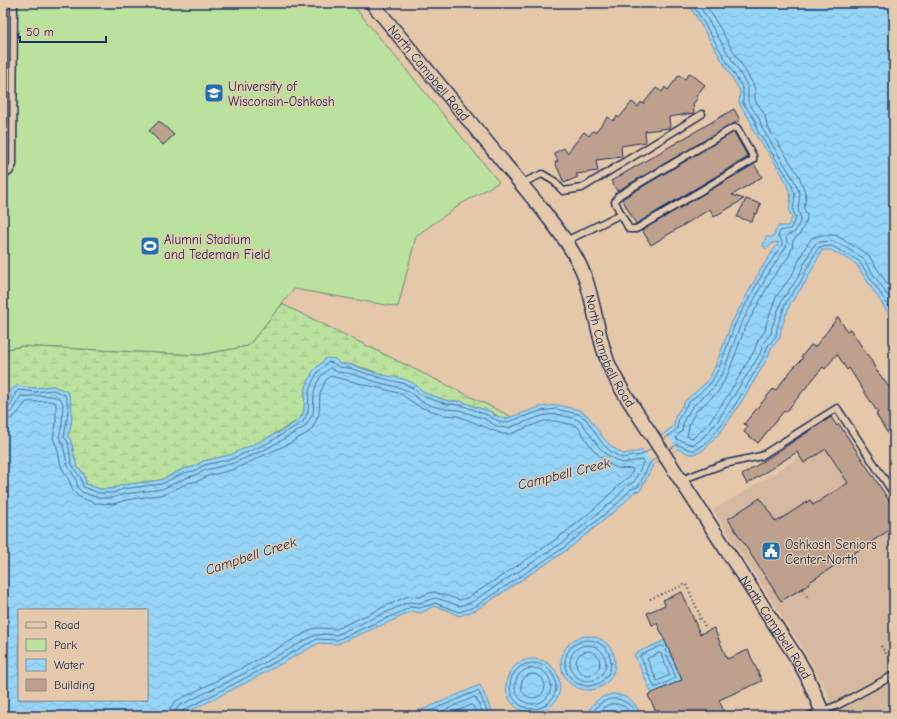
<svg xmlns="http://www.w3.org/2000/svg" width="897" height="719" font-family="'Comic Neue',sans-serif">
<defs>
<pattern id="wetland-marsh" width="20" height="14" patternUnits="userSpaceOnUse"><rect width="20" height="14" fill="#bbe29d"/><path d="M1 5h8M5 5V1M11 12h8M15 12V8" fill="none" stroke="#a0c28a"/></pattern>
<pattern id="water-waves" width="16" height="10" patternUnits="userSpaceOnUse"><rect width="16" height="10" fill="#96d5f7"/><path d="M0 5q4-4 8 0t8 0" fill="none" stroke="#81b7d6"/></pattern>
</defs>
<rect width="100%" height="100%" fill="#e5c7a9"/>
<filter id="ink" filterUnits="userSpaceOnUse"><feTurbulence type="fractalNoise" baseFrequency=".025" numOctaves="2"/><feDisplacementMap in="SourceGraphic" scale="8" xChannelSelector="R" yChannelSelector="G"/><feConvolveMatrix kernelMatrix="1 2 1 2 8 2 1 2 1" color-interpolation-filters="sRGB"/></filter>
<g filter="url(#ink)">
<path fill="#d5b8a0" d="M830 437 894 539V716H835L827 691 808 656 713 510 765 479Z"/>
<path fill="url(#wetland-marsh)" stroke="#6b887e" d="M282 304 512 417 505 419 501 418 490 411 475 407 461 401H448L436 397 425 393 420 390C401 382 360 363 340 364 332 364 322 368 313 371L305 390 304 411 300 419 264 440 230 455 203 461 193 467 183 469 161 480 122 485 112 489H100L86 484 84 473C71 466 76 446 68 436 73 422 73 406 68 392L53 386 35 388 24 387 11 397 3 408V354L7 349 21 346 199 355 248 346Z"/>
<path fill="#bbe29d" stroke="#6b887e" d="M3 3H351L499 182 461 204 416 236 398 307 294 289 248 346 199 355 21 346 7 349 3 354Z"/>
<g fill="url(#water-waves)" stroke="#6593ba" fill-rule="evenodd">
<path d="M688 3H894V322L856 264 831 250H822L805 283 790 304 781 329 780 338 771 348 768 357C756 377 716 451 694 454 688 455 683 450 677 449L653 465 640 491 634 492 620 507 567 550 476 610 459 616 447 610 434 606 421 613 411 611 403 616 337 644 319 643 255 678 180 716H3V408L11 397 9 392 18 385 24 387 35 388 53 386 68 392C73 406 73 422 68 436 76 446 71 466 84 473L86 484 100 489H112L122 485 161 480 183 469 193 467 203 461 230 455 282 431 300 419 304 411 305 390 309 380 313 371 326 358 335 359 340 364H349L382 375 404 379 413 383 425 393 448 401H461L475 407 490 411 494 415 505 419 540 407 557 405 580 410 588 416 605 440 612 447 623 454 641 451 674 426 675 417 685 401 707 382 715 367 732 322 761 269 779 242 773 243 767 249 763 246 766 237H773L778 226H788L792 218C786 206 793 203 790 194 784 172 766 150 753 131L751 122 739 103 740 91ZM19 610H147V700H19Z"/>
<circle cx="588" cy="663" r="27"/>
<path d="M665 640 682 680 652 694 634 654Z"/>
<circle cx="533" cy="686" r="27"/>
<path d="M480 685 494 716H408Z"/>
<path d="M613 694C627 695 637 702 640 716H587C591 703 600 696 613 694Z"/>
</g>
<path fill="#e5c7a9" d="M666 433 677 449 653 465 642 448Z"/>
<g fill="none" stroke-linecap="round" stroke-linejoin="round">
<g stroke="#4c719b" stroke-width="1">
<path d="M698 3 748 87V102L759 118 762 128 794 180 800 194 798 209 801 219 795 232 786 236 787 242 786 247 768 274 740 326 724 370 715 386 692 407 684 420 682 431 676 437V439L693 445 703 438 717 422 760 354 763 343 771 334 772 327 782 300 797 279 811 250 815 244 818 242 834 241 862 257 894 305"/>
<path d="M705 3 753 84 755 90V100L765 115 767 126 799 176 805 192 806 197 804 208 807 216 806 222 800 234 793 240 792 248 789 256 773 277 745 328 728 374 718 392 696 411 690 422 687 436 692 438C711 429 742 371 754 351L758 340 765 331 766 325 776 297 792 275 805 248 812 238 821 235H835L864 252 869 256 894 294"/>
<path d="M3 410C10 409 15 399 15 393L19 390 35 392 53 390 65 395C71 408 66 423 64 437L68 442 71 462 77 473 80 476 83 487 99 493H112L123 489 161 484 184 473 194 471 204 465 232 459 266 444 303 422 308 412 309 391 313 381 317 373 328 362 333 363 338 367 349 368 381 378 402 383 411 387 424 397 447 404 461 405 487 415 492 418 504 423 541 411 556 409 578 414 586 419 602 443 609 450 621 458 642 455 651 449"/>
<path d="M3 415 11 412 21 396C34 397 49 393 61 399L63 404 62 425 59 437 63 444 67 464 76 479 78 488 82 492 99 498H112L124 494 162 489 186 478 196 475 206 470 234 463 268 448 305 427 313 414 314 392 317 383 321 376 330 368 337 372 348 373 380 383 401 388 408 391 421 401 432 406 446 409 459 410 485 419 498 427 508 428 542 416 556 414 576 419 582 423 598 446 607 455 621 463 642 460 644 461 634 482 628 485 614 500 562 543 472 602 459 606 449 602 435 598 420 603 409 602 336 635 327 634 315 635 251 670 179 706 175 711 174 716"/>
<path d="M3 421C15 420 19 411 26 402L52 401 56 403V424L53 438 57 447 61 466 70 482 73 491 79 497 95 503 113 504 126 500 165 494 188 483 198 481 208 476 235 469 290 443 309 432 313 427 319 414 320 393 326 380 330 376 399 393 420 407 445 415 458 416 502 434H510L544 421H556L574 425 578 427C588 443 599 461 617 468 623 470 628 467 633 469 631 478 627 477 622 482 578 529 523 562 469 597L460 600 435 592 429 593 419 597 408 596 336 629 318 628 312 629 248 665 176 701 170 708 168 716"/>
<path d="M663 440 677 429 679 418 688 403 710 384 719 368 735 324 764 271 782 245V241L778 237 780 231 790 229 796 218 793 210 795 195 790 181 757 130 755 120 743 103V89L692 3"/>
<path d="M669 449 677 445C683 446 689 451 695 450 716 443 752 376 764 356L768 346 776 336 777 328 786 302 801 281 815 253 819 247 832 246 859 261 894 314"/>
<circle cx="588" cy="663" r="23"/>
<circle cx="588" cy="663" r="18"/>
<path d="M661 646 664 647 676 678 655 688 640 656Z"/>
<circle cx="588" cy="663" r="12"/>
<path d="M659 653 661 654 670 675 657 681 647 659Z"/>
<circle cx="533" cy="686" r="23"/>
<circle cx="533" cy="686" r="18"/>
<circle cx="533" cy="686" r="12"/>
<path d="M180 716 182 711 253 674 317 639 337 640 401 612 410 607 420 608 435 603 459 612 474 607 565 547 617 504 631 489 638 487 650 463 657 457"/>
<path d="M418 716 477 691 479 692 489 716"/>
<path d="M431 716 474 697 476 698 484 716"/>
<path d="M446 716 471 705 473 706 477 716"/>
<path d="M592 716C599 693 629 693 636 716"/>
<path d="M597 716C604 700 625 699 631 716"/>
</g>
</g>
<g fill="#bda08e" stroke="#1b2f5e">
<path d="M690 73 705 85 696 96 698 98 693 104 694 113 669 117 670 128 645 131 646 142 621 146 622 157 596 160 598 171 576 174 578 177 564 183 555 162 558 161 554 153 564 148 567 153 584 132 589 136 593 131 595 132 608 117 613 121 617 116 619 118 632 102 638 107 641 102 643 104 656 88 662 92 665 87 668 90 679 75 685 79Z"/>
<path d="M734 109 740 120 617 191 611 181Z"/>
<path d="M159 121 174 135 163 145 149 131Z"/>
<path d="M734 132 748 157 636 224 622 199Z"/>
<path d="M754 164 762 177 732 195 744 199 714 217 710 209 651 245 642 230Z"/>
<path d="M746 199 761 204 757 214 755 213 752 222 737 217Z"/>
<path d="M838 317 847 331 850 329 871 360 877 372H878L894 394V444L876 414 878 413 849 368 847 370 837 354 825 369 823 367 786 412 784 411 758 443 744 432 748 426 744 424 773 389 775 391 793 368 803 358 801 357 811 345 815 347Z"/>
<path d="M831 417 837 426 839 424 894 508V527L808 583V585L781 601 728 519 760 498 776 522 810 500 813 505 848 483 826 449 804 463 797 452 747 484 742 475Z"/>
<path d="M682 592 700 634 714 628 727 659 748 650 762 681 719 700 726 716H658L648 695 682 680 657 623 652 625 647 613 665 605 663 600Z"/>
</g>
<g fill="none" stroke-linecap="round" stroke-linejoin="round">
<defs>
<g id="lane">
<path d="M3 174 9 172 13 165 14 3"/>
<path d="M520 184 542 174 554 181 563 191 582 188 702 114"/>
<path d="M566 241 621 214 615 202 618 196 733 128H737L753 156V160L636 229H629L621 214"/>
<path d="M681 480 724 464 761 456 837 408 894 494"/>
<path d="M809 716 838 705 894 675"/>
</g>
<g id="street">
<path id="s1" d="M372 3 541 208C558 230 575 251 585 277 594 303 597 331 606 357 610 370 617 381 624 393L798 660 807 676 824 716"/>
</g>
</defs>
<use href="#lane" stroke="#1b2f5e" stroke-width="9"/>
<use href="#street" stroke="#1b2f5e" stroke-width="16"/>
<g stroke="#1b2f5e" stroke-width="2" stroke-dasharray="1 3" stroke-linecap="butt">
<path d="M802 589 809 599"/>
<path d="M650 599 686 584 705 627"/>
<path d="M695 621 701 618"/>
<path d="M881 646 890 660 894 664"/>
</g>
<use href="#lane" stroke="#e4c9ac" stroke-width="6"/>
<use href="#street" stroke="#e4c9ac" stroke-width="13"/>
</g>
</g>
<defs>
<symbol id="university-square" viewBox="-11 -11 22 22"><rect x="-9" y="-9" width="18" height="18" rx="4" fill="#1f6fb2" stroke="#e4c9ac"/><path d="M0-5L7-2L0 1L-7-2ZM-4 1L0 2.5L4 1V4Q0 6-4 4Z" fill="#fff"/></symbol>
<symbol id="stadium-square" viewBox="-11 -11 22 22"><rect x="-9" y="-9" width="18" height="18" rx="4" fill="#1f6fb2" stroke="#e4c9ac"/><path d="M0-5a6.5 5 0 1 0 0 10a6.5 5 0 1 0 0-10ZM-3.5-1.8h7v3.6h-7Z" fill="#fff"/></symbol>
<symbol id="civic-square" viewBox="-11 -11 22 22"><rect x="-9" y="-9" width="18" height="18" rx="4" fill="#1f6fb2" stroke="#e4c9ac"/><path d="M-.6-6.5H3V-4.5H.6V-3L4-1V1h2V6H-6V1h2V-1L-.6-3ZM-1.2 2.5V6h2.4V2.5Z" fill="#fff"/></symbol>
</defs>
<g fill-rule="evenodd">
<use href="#university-square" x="203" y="82" width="22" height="22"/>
<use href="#stadium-square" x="139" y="235" width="22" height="22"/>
<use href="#civic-square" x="760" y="540" width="22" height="22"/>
</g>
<g text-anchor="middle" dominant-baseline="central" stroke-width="3" stroke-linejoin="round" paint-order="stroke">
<g font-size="13" fill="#1b2f5e" stroke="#e4c9ac">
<text stroke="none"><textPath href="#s1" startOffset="90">North Campbell Road</textPath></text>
<text stroke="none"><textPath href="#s1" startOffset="426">North Campbell Road</textPath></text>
<text stroke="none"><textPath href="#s1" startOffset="750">North Campbell Road</textPath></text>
</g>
<g font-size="13" fill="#1b2f5e" stroke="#e4c9ac" text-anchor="start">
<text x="228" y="86">University of<tspan x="228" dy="15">Wisconsin-Oshkosh</tspan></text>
<text x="164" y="239">Alumni Stadium<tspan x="164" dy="15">and Tedeman Field</tspan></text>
<text x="785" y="544">Oshkosh Seniors<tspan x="785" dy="15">Center-North</tspan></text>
</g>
<g font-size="14" font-style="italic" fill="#213766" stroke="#e4c9ac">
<text transform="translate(564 474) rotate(-14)">Campbell Creek</text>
<text transform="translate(251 556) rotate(-18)">Campbell Creek</text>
</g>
</g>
<rect width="897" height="719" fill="none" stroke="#e4c9ac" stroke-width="16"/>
<rect x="8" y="8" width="881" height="703" fill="none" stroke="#1b2f5e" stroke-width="1.5" filter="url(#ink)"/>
<rect x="18" y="609" width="130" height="92" fill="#e4c9ac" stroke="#948b8d"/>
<rect x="26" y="622" width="20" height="6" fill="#e4c9ac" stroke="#948b8d"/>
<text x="54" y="629" font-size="12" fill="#1b2f5e">Road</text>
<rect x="26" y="639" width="20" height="12" fill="#bbe29d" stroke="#948b8d"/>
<text x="54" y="649" font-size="12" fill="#1b2f5e">Park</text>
<rect x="26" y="659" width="20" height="12" fill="url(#water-waves)" stroke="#948b8d"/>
<text x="54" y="669" font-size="12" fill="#1b2f5e">Water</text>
<rect x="26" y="679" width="20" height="12" fill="#bda08e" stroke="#948b8d"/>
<text x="54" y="689" font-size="12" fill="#1b2f5e">Building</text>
<path d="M20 36v6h86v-6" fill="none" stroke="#1b2f5e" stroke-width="2"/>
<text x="26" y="36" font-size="12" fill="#1b2f5e" stroke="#e4c9ac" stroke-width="3" paint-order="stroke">50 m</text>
</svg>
